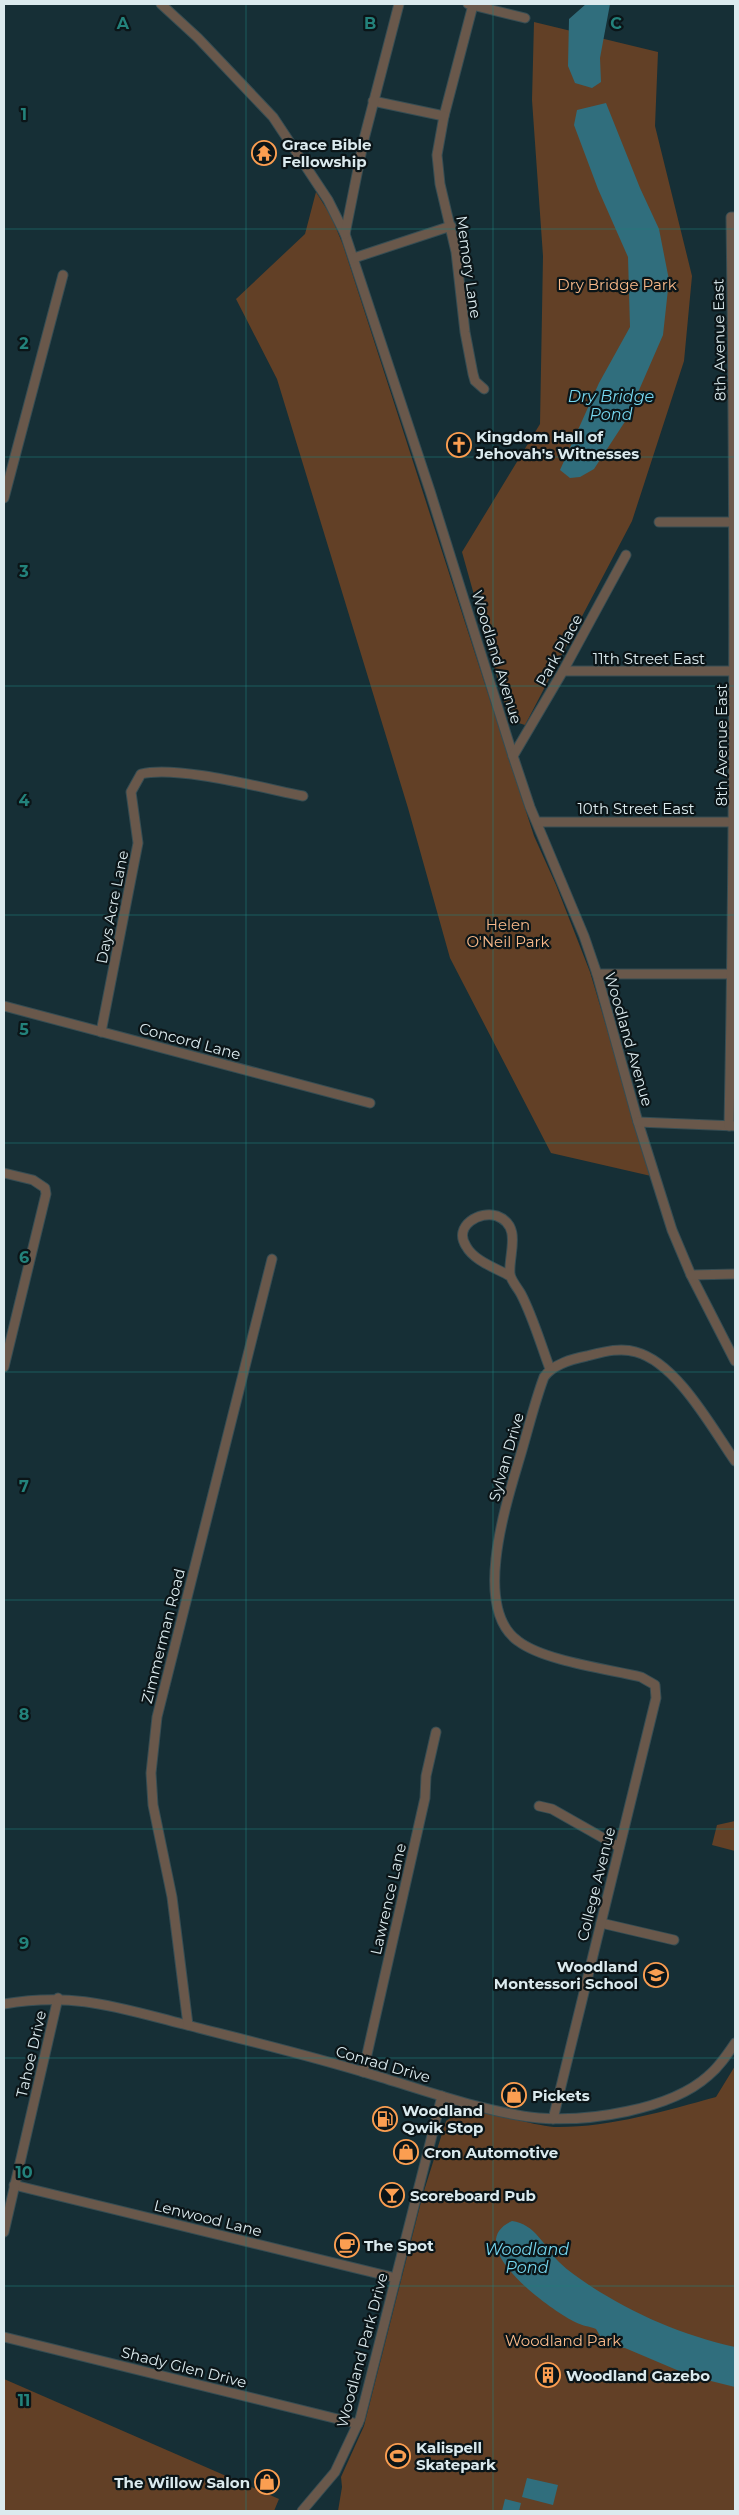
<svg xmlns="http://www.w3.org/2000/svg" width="739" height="2515" font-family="Montserrat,sans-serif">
<rect width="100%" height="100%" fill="#162f36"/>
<g fill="#624026">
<path d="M534 22 658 52 655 126 692 276 684 361 632 521 525 725 509 720 462 552 540 424 543 256 532 100Z"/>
<path d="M316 192 331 216 343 245 534 836 556 885 590 972 651 1176 551 1153 450 958 408 808 277 379 236 299 305 234Z"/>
<path d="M735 1821V1851L712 1845 717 1825Z"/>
<path d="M735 2066V2511H338L342 2487 341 2477 364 2426 423 2194 446 2121C450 2118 455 2114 459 2113 476 2106 531 2126 554 2127 608 2128 665 2111 716 2097Z"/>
<path d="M4 2379 279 2499 274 2511H4Z"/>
</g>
<g fill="#306e7d">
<path d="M586 4H610L600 58 601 82 592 88 575 83 568 66 569 19Z"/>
<path d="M606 103 640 188 659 229 669 280 663 335 626 420 594 469 580 477 570 478 560 470 599 383 630 327 628 257 598 189 574 125 577 110Z"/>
<path d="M512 2221C535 2224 544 2246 559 2262 568 2271 579 2278 589 2285 635 2315 682 2335 735 2347V2387L691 2376 625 2348 611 2347 604 2343 596 2329C589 2326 582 2326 575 2322 552 2311 459 2245 512 2221Z"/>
<path d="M527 2478 558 2485 553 2505 522 2497Z"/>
<path d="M505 2499 521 2503 519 2511H502Z"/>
</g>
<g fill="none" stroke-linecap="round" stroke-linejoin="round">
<defs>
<g id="minor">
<path d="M161 4 198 38 273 117 328 200 345 234 430 491 513 756 530 807 584 936 597 974 638 1122 672 1230 691 1275 735 1361"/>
<path d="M468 4 525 18"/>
<path d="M473 5 444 116 437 155 440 184 456 252 465 332 473 374 475 381 484 389"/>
<path d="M373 101 444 116"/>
<path d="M345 234 364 139 399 4"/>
<path d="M354 258 451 226"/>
<path d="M4 498 63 275"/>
<path d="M659 522H735"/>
<path d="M563 671H735"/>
<path d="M513 756 563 671 626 555"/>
<path d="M537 822H735"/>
<path d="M597 974H735"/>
<path d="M4 1006 370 1103"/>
<path d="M101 1032 138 843 131 792 141 774C177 765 263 788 303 796"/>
<path d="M638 1122 735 1126"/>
<path d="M729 1126C735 823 735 520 731 217H735"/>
<path d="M4 1173 33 1180 45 1188 46 1194 4 1367"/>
<path d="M691 1275 735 1274"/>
<path d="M510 1276C496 1268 474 1261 466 1246 453 1226 480 1210 497 1216 523 1226 508 1255 510 1274 511 1281 518 1288 521 1294 533 1317 541 1345 550 1369"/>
<path d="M539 1806 552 1809 619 1847"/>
<path d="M601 1923 674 1940"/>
<path d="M4 2004C74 1992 116 2007 183 2024 245 2040 308 2055 370 2074 421 2089 486 2113 539 2118 588 2122 670 2110 708 2076 719 2067 727 2055 735 2043"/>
<path d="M188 2025 172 1897 153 1805 151 1773 157 1717 272 1259"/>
<path d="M363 2072 425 1798 426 1776 436 1732"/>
<path d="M553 2119 645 1743 656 1698 655 1685 641 1677C608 1669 544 1661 518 1641 470 1607 509 1495 522 1450 529 1426 535 1401 544 1377 553 1364 572 1359 587 1356 603 1352 620 1347 636 1352 677 1363 712 1428 735 1461"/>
<path d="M14 2185 396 2278"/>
<path d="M4 2232 58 1998"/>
<path d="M4 2337 358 2424"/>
<path d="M302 2511 335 2472 360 2419 442 2096"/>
</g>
</defs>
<use href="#minor" stroke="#364d53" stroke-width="11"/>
<use href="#minor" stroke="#69584b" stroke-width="9"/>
</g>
<path fill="none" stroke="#23827b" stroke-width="1" stroke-opacity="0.55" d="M246 4V2511M493 4V2511M4 229H735M4 457H735M4 686H735M4 915H735M4 1143H735M4 1372H735M4 1600H735M4 1829H735M4 2058H735M4 2286H735"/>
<defs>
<symbol id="temple-ring" viewBox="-11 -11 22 22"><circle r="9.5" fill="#0b1518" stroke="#fb9e51" stroke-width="1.5"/><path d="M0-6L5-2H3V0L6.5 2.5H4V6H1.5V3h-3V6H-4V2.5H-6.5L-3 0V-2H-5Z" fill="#fb9e51"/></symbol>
<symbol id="church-ring" viewBox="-11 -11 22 22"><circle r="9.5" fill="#0b1518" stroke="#fb9e51" stroke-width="1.5"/><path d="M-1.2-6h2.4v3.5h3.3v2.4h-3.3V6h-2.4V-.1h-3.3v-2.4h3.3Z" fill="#fb9e51"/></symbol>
<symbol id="school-ring" viewBox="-11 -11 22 22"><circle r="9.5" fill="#0b1518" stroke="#fb9e51" stroke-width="1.5"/><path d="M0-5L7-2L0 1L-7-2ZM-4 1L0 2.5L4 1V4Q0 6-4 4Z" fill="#fb9e51"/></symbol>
<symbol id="shop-ring" viewBox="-11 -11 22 22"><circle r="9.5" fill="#0b1518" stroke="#fb9e51" stroke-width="1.5"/><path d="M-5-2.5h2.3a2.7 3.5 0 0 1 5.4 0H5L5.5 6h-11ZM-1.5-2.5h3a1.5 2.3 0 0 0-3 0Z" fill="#fb9e51"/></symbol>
<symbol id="fuel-ring" viewBox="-11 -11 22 22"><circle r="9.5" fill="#0b1518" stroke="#fb9e51" stroke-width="1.5"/><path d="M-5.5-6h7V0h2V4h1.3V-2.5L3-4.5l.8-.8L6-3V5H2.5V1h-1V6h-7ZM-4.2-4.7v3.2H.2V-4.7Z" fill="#fb9e51"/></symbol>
<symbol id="bar-ring" viewBox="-11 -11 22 22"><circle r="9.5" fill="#0b1518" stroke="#fb9e51" stroke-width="1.5"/><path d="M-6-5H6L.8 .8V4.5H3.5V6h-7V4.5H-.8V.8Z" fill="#fb9e51"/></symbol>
<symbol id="cafe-ring" viewBox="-11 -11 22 22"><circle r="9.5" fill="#0b1518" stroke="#fb9e51" stroke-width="1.5"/><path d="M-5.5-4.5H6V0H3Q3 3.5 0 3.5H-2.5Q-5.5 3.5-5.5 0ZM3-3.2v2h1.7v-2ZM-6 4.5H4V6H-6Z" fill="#fb9e51"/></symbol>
<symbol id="building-ring" viewBox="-11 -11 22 22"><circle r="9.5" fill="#0b1518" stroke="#fb9e51" stroke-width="1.5"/><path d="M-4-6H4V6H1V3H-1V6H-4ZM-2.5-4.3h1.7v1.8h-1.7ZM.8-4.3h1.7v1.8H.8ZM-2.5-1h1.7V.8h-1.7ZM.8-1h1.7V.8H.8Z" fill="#fb9e51"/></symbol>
<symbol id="stadium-ring" viewBox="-11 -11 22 22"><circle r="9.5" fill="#0b1518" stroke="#fb9e51" stroke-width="1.5"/><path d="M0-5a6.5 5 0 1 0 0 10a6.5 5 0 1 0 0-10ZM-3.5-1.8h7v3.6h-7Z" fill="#fb9e51"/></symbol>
</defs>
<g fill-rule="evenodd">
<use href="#temple-ring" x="250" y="139" width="28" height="28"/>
<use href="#church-ring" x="445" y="431" width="28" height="28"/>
<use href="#school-ring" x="642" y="1961" width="28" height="28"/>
<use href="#shop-ring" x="500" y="2081" width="28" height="28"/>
<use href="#fuel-ring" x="371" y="2105" width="28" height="28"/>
<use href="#shop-ring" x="392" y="2138" width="28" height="28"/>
<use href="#bar-ring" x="378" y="2181" width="28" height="28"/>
<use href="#cafe-ring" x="333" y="2231" width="28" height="28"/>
<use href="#building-ring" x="534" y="2361" width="28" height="28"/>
<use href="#stadium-ring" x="384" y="2442" width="28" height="28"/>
<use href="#shop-ring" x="253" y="2468" width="28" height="28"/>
</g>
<g text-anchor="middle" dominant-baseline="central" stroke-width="4.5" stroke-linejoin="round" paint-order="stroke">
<g font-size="15" font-weight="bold" fill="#dbeaee" stroke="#0b1518" text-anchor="start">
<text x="282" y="144">Grace Bible<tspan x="282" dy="17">Fellowship</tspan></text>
<text x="476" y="436">Kingdom Hall of<tspan x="476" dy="17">Jehovah's Witnesses</tspan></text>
<text x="638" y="1966" text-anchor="end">Woodland<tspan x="638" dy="17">Montessori School</tspan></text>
<text x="532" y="2095">Pickets</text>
<text x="402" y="2110">Woodland<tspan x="402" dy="17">Qwik Stop</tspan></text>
<text x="424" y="2152">Cron Automotive</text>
<text x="410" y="2195">Scoreboard Pub</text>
<text x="364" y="2245">The Spot</text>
<text x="566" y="2375">Woodland Gazebo</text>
<text x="416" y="2447">Kalispell<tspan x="416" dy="17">Skatepark</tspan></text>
<text x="250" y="2482" text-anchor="end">The Willow Salon</text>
</g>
<g font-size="15" fill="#dbeaee" stroke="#0b1518">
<text transform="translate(469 267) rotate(82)">Memory Lane</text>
<text transform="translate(719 340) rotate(-91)">8th Avenue East</text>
<text transform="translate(559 650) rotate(-61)">Park Place</text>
<text transform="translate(497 657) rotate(73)">Woodland Avenue</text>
<text x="649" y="658">11th Street East</text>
<text transform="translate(721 745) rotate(-90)">8th Avenue East</text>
<text x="636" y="808">10th Street East</text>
<text transform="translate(112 907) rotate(-79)">Days Acre Lane</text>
<text transform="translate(629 1039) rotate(74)">Woodland Avenue</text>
<text transform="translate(190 1041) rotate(15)">Concord Lane</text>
<text transform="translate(506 1457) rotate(-74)">Sylvan Drive</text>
<text transform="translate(163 1636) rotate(-76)">Zimmerman Road</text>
<text transform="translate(596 1884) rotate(-76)">College Avenue</text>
<text transform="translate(388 1899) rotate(-77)">Lawrence Lane</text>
<text transform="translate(31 2054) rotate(-77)">Tahoe Drive</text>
<text transform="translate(383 2064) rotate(16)">Conrad Drive</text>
<text transform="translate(208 2218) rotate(14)">Lenwood Lane</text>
<text transform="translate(362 2350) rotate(-75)">Woodland Park Drive</text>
<text transform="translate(184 2367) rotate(14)">Shady Glen Drive</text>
</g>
<g font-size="15" fill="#faba8a" stroke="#0b1518">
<text x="617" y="284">Dry Bridge Park</text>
<text x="508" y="924">Helen<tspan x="508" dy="17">O'Neil Park</tspan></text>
<text x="563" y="2340">Woodland Park</text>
</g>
<g font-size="16" font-style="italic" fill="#76d7ef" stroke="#0b1518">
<text x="611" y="396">Dry Bridge<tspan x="611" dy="18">Pond</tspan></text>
<text x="527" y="2249">Woodland<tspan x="527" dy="18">Pond</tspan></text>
</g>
</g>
<g font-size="16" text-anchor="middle" font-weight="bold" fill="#23827b" stroke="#0b1518" stroke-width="4.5" stroke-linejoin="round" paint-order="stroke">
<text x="123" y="29">A</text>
<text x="370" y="29">B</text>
<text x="616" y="29">C</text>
<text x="24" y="120">1</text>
<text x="24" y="349">2</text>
<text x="24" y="577">3</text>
<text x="24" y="806">4</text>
<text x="24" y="1035">5</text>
<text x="24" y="1263">6</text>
<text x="24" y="1492">7</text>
<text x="24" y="1720">8</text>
<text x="24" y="1949">9</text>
<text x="24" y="2178">10</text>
<text x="24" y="2406">11</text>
</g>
<rect width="739" height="2515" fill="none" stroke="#dbeaee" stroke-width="10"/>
</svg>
